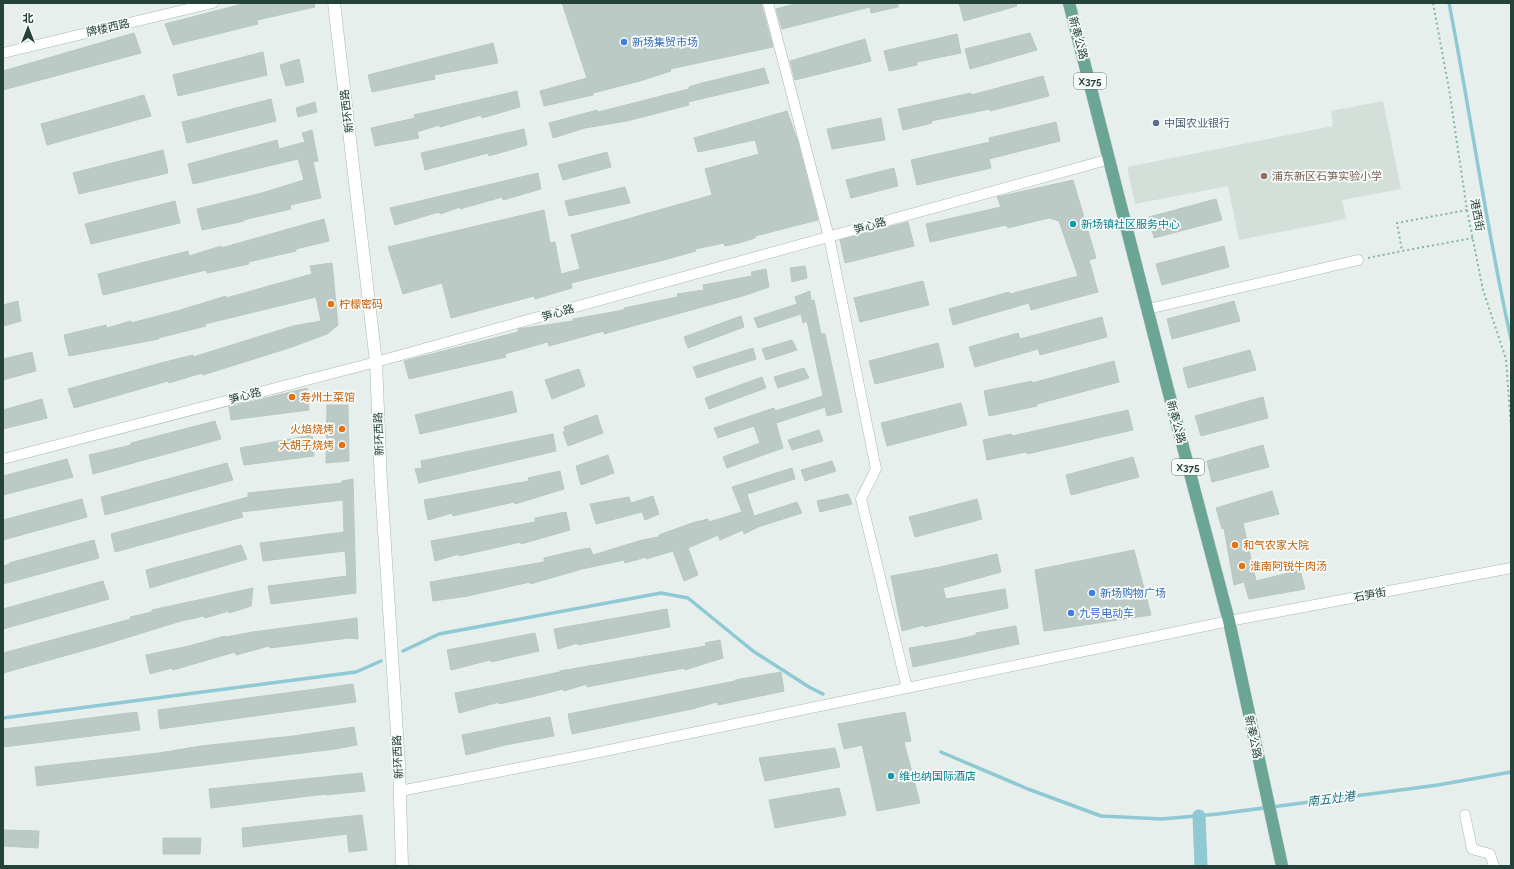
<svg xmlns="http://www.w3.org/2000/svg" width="1514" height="869" font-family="Raleway,'Noto Sans SC',sans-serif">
<rect width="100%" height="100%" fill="#e6efeb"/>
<path fill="#d4dfda" d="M1383 101 1401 189 1342 200 1346 219 1239 240 1228 186 1135 204 1127 167 1333 126 1331 111Z"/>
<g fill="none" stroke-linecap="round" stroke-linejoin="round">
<g stroke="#8ec9d4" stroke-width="3.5">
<path d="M1449 3C1471 115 1486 227 1511 339"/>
<path d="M403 651 439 634 661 593 688 598 753 651 809 687 823 694"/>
<path d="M3 718 356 672 381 661"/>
<path d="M941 752 1028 789 1101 816 1162 819 1218 814 1438 785 1511 772"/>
</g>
<path stroke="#8ec9d4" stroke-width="13" d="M1199 816 1201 866"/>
</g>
<g fill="#bbcac4" stroke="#b8c9c2">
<path d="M246 3H314L315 7 257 20 258 24 173 45 165 24Z"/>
<path d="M562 3H761L773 47 670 69 671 71 640 81 593 93V95L544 106 540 91 587 78Z"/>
<path d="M798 3H898V7L871 13 870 7 782 29 776 9Z"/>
<path d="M959 3H1016L1017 6 964 21Z"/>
<path d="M134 33 141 53 3 90V71Z"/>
<path d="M1030 33 1037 50 970 69 965 49Z"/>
<path d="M957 34 961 53 917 62V65L889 71 884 51Z"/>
<path d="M865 39 871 61 795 80 790 61Z"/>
<path d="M493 43 498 63 434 75 435 79 372 92 368 75Z"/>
<path d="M263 52 267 75 178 96 173 75Z"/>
<path d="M299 59 304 82 286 86 280 65Z"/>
<path d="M764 68 769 83 688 102 689 105 627 121 585 128 553 138 549 123 597 110 598 112 689 89V87L702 83Z"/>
<path d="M1043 76 1049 96 990 111V109L931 121 932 123 903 130 898 109 971 93V95Z"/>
<path d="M517 91 520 107 482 118 481 115 440 127 439 125 417 132 419 138 375 146 371 128 415 118 414 115Z"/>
<path d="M144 95 151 116 47 145 41 124Z"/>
<path d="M271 99 276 121 187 143 182 122Z"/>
<path d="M315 102 317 112 298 117 296 108Z"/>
<path d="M787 111 798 142 818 220 755 236V238L739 243 725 246 724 243 695 249 696 251 664 260 571 283 572 288 555 293 535 299 534 296 451 318 442 283 403 294 388 247 544 210 550 243 555 242 561 274 580 269 571 235 712 195 705 169 759 154 755 140 698 152 694 138Z"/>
<path d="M881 118 885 140 832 149 827 129Z"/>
<path d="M1056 122 1060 141 989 159 991 168 917 185 911 160 990 142 989 138Z"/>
<path d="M524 129 527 145 489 156 488 153 425 170 421 153Z"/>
<path d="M312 130 318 161 313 162 321 198 290 205 291 209 243 220 244 221 202 230 197 209 262 193 304 180 298 159 193 184 188 164 277 140 279 149 305 142 302 133Z"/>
<path d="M163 150 168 173 79 194 73 173Z"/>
<path d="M607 152 611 167 563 180 558 165Z"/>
<path d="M894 168 898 186 851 198 846 180Z"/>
<path d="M538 173 541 189 503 200 502 197 460 209V207L440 214 439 212 395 225 390 208Z"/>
<path d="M1073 180 1096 258 1089 260 1098 292 1031 310 1029 303 953 325 949 309 1009 292 1010 294 1078 276 1059 221 1049 218 1008 228 1006 225 930 242 926 224 1001 207 997 197Z"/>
<path d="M625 187 630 203 569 216 565 201Z"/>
<path d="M1216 199 1222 220 1154 238 1149 217Z"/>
<path d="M175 201 180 223 91 244 85 224Z"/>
<path d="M324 219 329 241 296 249V251L248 262 249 264 207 273 206 270 103 295 98 274 188 251 189 256 221 246V248Z"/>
<path d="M908 222 914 246 845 263 840 240Z"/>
<path d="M1224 246 1229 267 1162 285 1156 264Z"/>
<path d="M332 263 338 325 327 334 292 347 203 375 202 373 169 383 168 381 74 408 68 389 161 363 193 355V357L293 326 321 321 316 297 205 324 206 326 158 338 159 339 69 356 64 335 106 325 107 328 131 321V323L177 311 226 296V298L312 274 310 266Z"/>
<path d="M805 266 807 278 792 282 790 268Z"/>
<path d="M766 269 769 287 746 295 604 334V331L549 346 548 342 505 354 506 357 409 379 404 361 518 332V329L573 321V319L624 310V308L678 297 677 294 704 290 703 285 752 276 751 272Z"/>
<path d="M923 281 929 305 860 322 854 298Z"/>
<path d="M810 291 811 301 814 300 821 334H825L842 412 827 416 825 407 776 423 783 448 727 468 723 457 760 443 754 426 718 438 714 428 774 408 775 411 823 396 807 321 803 323 801 314 758 328 754 318 797 304 795 297Z"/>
<path d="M18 301 21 321 4 326 3 305Z"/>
<path d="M1234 301 1240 321 1172 339 1167 319Z"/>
<path d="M741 316 744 327 688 348 684 337Z"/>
<path d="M1102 317 1107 337 1040 355 1038 349 975 367 969 347 1018 333 1020 339Z"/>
<path d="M792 340 797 350 766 360 762 349Z"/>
<path d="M938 343 944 367 875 384 869 361Z"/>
<path d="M753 348 756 359 697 378 693 367Z"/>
<path d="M1250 350 1256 370 1188 388 1183 368Z"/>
<path d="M32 352 36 371 3 380V359Z"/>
<path d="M1114 361 1119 382 1037 404V406L989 416 984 391 1032 381V383Z"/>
<path d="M804 368 809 378 778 388 774 377Z"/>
<path d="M579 369 585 386 552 399 545 380Z"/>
<path d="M762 377 766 388 709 409 705 398Z"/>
<path d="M307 388 309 410 231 420 229 407Z"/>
<path d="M512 391 517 412 420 434 415 415Z"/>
<path d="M1263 397 1268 418 1201 436 1195 416Z"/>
<path d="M42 399 47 418 3 429V410Z"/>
<path d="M961 403 967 425 887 446 881 423Z"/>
<path d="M327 405H348L349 461 326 463Z"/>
<path d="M1128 410 1133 430 1027 454 1026 452 987 460 983 440 1011 434 1012 436Z"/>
<path d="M597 415 603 433 568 446 563 432 565 431 564 427Z"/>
<path d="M215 421 221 439 93 474 89 455 131 445V443Z"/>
<path d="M819 430 823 441 792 450 788 440Z"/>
<path d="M553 434 556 451 419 483 415 469 422 468 421 461Z"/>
<path d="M312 435 314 456 244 465 240 448Z"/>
<path d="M1263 445 1269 467 1212 482 1207 461Z"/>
<path d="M608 455 614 473 581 485 576 466Z"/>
<path d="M1133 457 1139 477 1071 495 1066 475Z"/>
<path d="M67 459 73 477 3 495V476Z"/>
<path d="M832 461 836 471 805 481 801 470Z"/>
<path d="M227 463 233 480 105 515 101 497Z"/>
<path d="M792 468 795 479 747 494 754 516 797 502 802 513 758 527 744 534 743 530 720 540 718 535 688 548 698 575 684 581 673 551 646 559V557L625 563 624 560 582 569 530 584V582L468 596 433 601 430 582 544 562V558L578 550 590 548 593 555 642 540 659 537V535L692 523 708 519 709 522 742 512 732 487Z"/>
<path d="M560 471 564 489 515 504 514 502 453 516 452 513 428 520 424 500 529 481 528 478Z"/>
<path d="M353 479 356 593 271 604 268 586 347 576 345 551 263 561 260 543 344 532 343 500 241 512 243 517 115 552 111 534 248 497V493L342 483V481Z"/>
<path d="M1272 491 1279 514 1243 523 1256 581 1300 570 1305 589 1249 599 1244 582 1234 585 1224 528 1222 529 1216 508Z"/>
<path d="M848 494 852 504 820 512 817 501Z"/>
<path d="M653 496 659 514 645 520 642 512 596 524 590 504 629 497 631 503Z"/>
<path d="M82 499 87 517 3 540V520Z"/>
<path d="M977 499 982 519 915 537 909 517Z"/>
<path d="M566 512 570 530 521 544V542L459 556V554L435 561 431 541 535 522V518Z"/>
<path d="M94 540 99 558 3 584V566L10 564 9 563Z"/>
<path d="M241 545 247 559 150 588 146 570Z"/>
<path d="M1134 550 1151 615 1044 631 1035 570Z"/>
<path d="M997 554 1001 572 943 588 946 599 1005 589 1008 608 924 627V625L902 631 891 576 940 567Z"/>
<path d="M103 581 109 599 3 629V609Z"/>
<path d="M253 588 251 606 229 613V611L205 618 204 616 181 621 100 646 3 673V653L131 619 130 617 152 612V610Z"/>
<path d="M667 609 670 627 578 645V643L558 649 554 629Z"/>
<path d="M357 618 358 639 349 638 270 648 269 646 236 655 235 652 173 670 172 668 150 674 146 655 189 646 225 636 226 637 253 632Z"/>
<path d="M1016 626 1019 644 913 667 909 648 955 640 976 635V633Z"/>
<path d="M535 633 539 651 491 662 490 660 451 670 447 650Z"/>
<path d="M720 640 723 658 685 670V668L653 674 587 687V684L564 691 563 689 532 697 499 704V702L459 713 455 693 560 672V671L706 646 705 643Z"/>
<path d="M781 672 784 691 718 705 717 702 692 709 572 734 568 714 735 681V680Z"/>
<path d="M353 684 356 702 160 729 158 710Z"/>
<path d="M137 712 140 730 3 747V729Z"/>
<path d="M905 712 911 741 904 742 920 803 877 811 862 745 844 749 838 724Z"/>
<path d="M550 717 554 736 505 745 466 755 462 735Z"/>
<path d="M354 727 357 745 335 749 37 786 35 767 159 753 201 746 293 736Z"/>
<path d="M835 748 840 767 765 781 759 758Z"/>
<path d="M362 773 365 791 326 795V794L211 808 209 789Z"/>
<path d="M839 788 846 815 775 828 769 800Z"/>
<path d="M362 815 367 850 349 852 347 834 243 847 242 828Z"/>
<path d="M3 830 39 831 38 848 3 846Z"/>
<path d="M163 838H201L200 854H163Z"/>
</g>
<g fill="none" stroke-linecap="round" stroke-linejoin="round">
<defs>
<g id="street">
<path d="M768 3 829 237 876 469 861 499 907 688"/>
<path d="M3 53 213 3"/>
<path d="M1148 309 1358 260"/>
<path d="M3 459 376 362 1110 159"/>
<path d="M400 791 595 753 1229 621 1511 568"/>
<path d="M1465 815 1472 849 1490 854 1494 866"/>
</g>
<path id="secondary" d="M334 3 376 362 381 483 399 765 402 866"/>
<path id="primary" d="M1069 3 1168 390 1229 621 1282 866"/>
</defs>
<use href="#street" stroke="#a8b8b2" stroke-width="11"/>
<use href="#secondary" stroke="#a4bbb3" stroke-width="13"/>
<use href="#primary" stroke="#c2cac8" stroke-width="13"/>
<g stroke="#86b3a5" stroke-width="2" stroke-dasharray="2 3" stroke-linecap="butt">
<path d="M1433 3 1449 89 1467 210 1483 290 1506 359 1511 428"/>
<path d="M1467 210 1397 223 1402 251 1473 238"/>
<path d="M1368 258 1402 251"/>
</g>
<use href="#street" stroke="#fff" stroke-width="10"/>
<use href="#secondary" stroke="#fff" stroke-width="12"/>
<use href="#primary" stroke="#6aa596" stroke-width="12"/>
</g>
<g fill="#3f7fe0" stroke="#f7fbf9" stroke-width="1.5">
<circle cx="624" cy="42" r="4"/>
<circle cx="1092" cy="593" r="4"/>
<circle cx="1071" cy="613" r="4"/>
</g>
<circle fill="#5c6f8a" stroke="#f7fbf9" stroke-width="1.5" cx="1156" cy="123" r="4"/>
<circle fill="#8d6e63" stroke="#f7fbf9" stroke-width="1.5" cx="1264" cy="176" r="4"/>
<g fill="#0f9aa8" stroke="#f7fbf9" stroke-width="1.5">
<circle cx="1073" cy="224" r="4"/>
<circle cx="891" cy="776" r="4"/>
</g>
<g fill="#e8710a" stroke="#f7fbf9" stroke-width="1.5">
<circle cx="331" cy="304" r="4"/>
<circle cx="292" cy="397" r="4"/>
<circle cx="342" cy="429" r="4"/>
<circle cx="342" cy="445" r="4"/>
<circle cx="1235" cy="545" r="4"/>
<circle cx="1242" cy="566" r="4"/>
</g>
<g text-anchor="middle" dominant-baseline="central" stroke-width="3.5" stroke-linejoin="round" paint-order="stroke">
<g fill="#f7fbf9" stroke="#637a73" stroke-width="1">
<rect x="1074" y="73" width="32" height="16" rx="3"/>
<rect x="1172" y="459" width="32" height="16" rx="3"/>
</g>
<g font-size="10" font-weight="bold" fill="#24423a">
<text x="1090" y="81">X375</text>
<text x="1188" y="467">X375</text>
</g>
<g font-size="11" fill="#24423a" stroke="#f7fbf9">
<text transform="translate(108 28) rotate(-13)">牌楼西路</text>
<text transform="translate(1078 38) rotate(75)">新奉公路</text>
<text transform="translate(347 111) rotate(-97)">新环西路</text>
<text transform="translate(1477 215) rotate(79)">港西街</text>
<text transform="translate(870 226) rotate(-16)">笋心路</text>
<text transform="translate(558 313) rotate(-16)">笋心路</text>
<text transform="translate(245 396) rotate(-15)">笋心路</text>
<text transform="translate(1176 422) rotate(75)">新奉公路</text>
<text transform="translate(379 434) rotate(-92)">新环西路</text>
<text transform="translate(1370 595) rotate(-11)">石笋街</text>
<text transform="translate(1253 737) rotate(78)">新奉公路</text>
<text transform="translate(398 757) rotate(-93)">新环西路</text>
</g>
<g font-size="11" fill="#366cbe" stroke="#f7fbf9" text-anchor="start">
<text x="632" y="42">新场集贸市场</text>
<text x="1100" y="593">新场购物广场</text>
<text x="1079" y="613">九号电动车</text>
</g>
<g font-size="11" fill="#4e5e75" stroke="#f7fbf9" text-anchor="start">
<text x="1164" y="123">中国农业银行</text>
</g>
<g font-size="11" fill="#785e54" stroke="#f7fbf9" text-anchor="start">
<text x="1272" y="176">浦东新区石笋实验小学</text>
</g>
<g font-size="11" fill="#0d838f" stroke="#f7fbf9" text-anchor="start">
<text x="1081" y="224">新场镇社区服务中心</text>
<text x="899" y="776">维也纳国际酒店</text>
</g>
<g font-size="11" fill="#c56008" stroke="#f7fbf9" text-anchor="start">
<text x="339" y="304">柠檬密码</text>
<text x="300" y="397">寿州土菜馆</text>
<text x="334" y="429" text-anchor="end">火焰烧烤</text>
<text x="334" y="445" text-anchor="end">大胡子烧烤</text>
<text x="1243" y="545">和气农家大院</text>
<text x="1250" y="566">淮南阿锐牛肉汤</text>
</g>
<g font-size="12" font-style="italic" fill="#1c6f80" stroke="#f7fbf9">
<text transform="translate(1331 799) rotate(-7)">南五灶港</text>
</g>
</g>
<rect width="1514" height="869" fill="none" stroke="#24423a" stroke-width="8"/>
<g transform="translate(28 28)" stroke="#f7fbf9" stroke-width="3" paint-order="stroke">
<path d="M0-3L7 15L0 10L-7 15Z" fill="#24423a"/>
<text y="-6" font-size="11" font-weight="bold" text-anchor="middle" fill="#24423a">北</text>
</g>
</svg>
